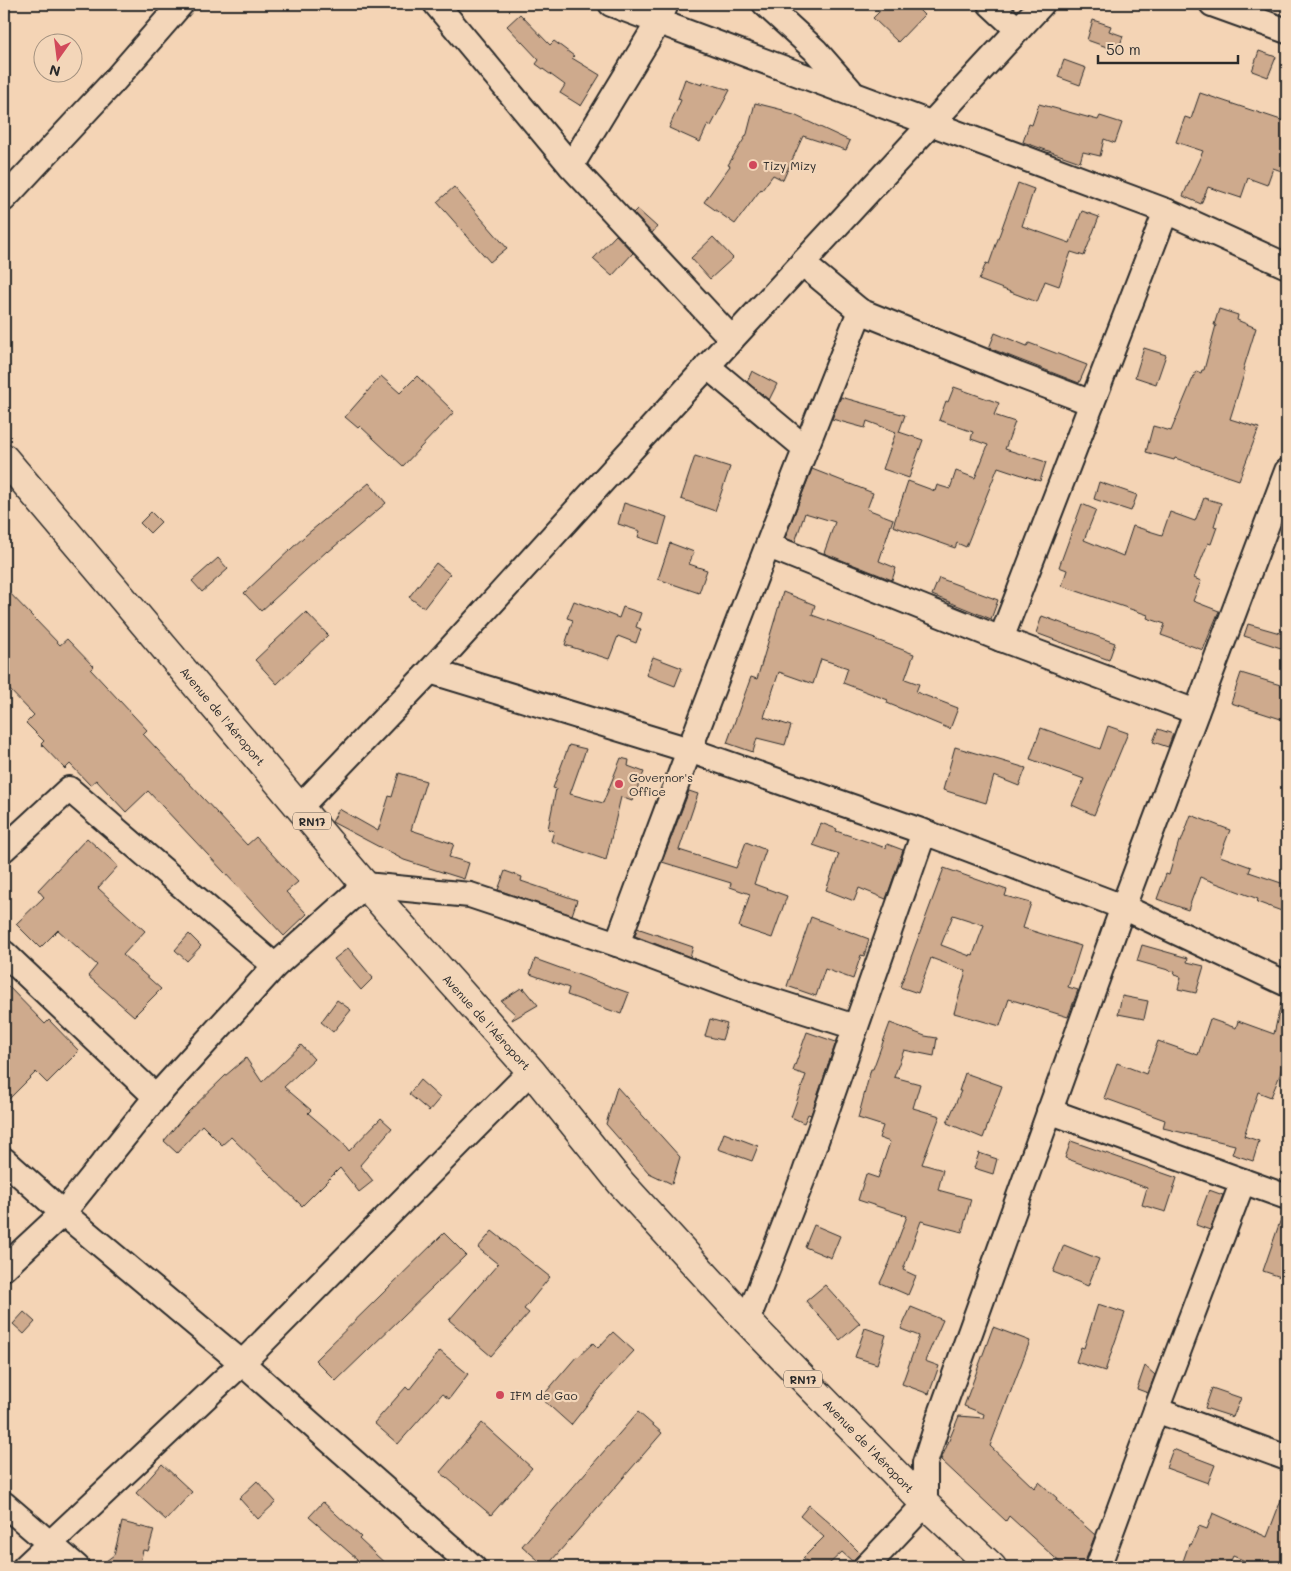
<svg xmlns="http://www.w3.org/2000/svg" width="1291" height="1571" font-family="Mali,sans-serif">
<rect width="100%" height="100%" fill="#f4d4b5"/>
<filter id="ink" filterUnits="userSpaceOnUse"><feTurbulence type="fractalNoise" baseFrequency=".02" numOctaves="2"/><feDisplacementMap in="SourceGraphic" scale="10" xChannelSelector="R" yChannelSelector="G"/><feConvolveMatrix kernelMatrix="1 2 1 2 8 2 1 2 1" color-interpolation-filters="sRGB"/></filter>
<g filter="url(#ink)">
<g fill="#ceaa8d" stroke="#2b2b2b" fill-rule="evenodd">
<path d="M887 4H913L924 15 898 42 873 18Z"/>
<path d="M520 14 550 45 554 41 574 56 572 58 600 75 581 106 560 93 565 85 536 64 539 60 507 26Z"/>
<path d="M1093 20 1111 26 1109 31 1123 36 1118 51 1087 40Z"/>
<path d="M1259 51 1276 57 1268 77 1252 71Z"/>
<path d="M1064 60 1086 68 1080 85 1058 77Z"/>
<path d="M685 79 702 85 703 82 730 90 711 126 708 124 700 142 669 128 681 100 678 99Z"/>
<path d="M1200 93 1287 122V173L1273 168 1267 185 1248 178 1241 198 1208 187 1201 204 1183 196 1203 151 1176 142 1185 117 1191 119Z"/>
<path d="M755 103 783 110V112L794 115 850 141 846 150 803 136 783 180 773 175 762 190 761 189 735 224 704 202 730 166 728 165 747 134Z"/>
<path d="M1039 104 1098 120 1100 116 1122 123 1115 143 1104 139 1100 156 1083 152 1080 162 1023 142 1029 124 1032 125Z"/>
<path d="M1018 183 1034 189 1022 226 1070 243 1082 211 1099 217 1084 256 1071 252 1059 286 1045 281 1037 302 979 280 986 263 989 264Z"/>
<path d="M454 187 507 248 490 262 437 202Z"/>
<path d="M637 209 657 227 652 233 633 213Z"/>
<path d="M616 235 633 253 612 276 593 259Z"/>
<path d="M713 237 733 258 710 279 691 258Z"/>
<path d="M1219 309 1238 315 1237 320 1256 328 1243 370 1245 371 1230 419 1259 428 1239 480 1175 458 1174 460 1146 452 1153 426 1171 431 1196 371 1201 373 1202 370H1204L1216 325H1214Z"/>
<path d="M995 333 1027 346 1029 343 1087 365 1079 383 989 348Z"/>
<path d="M1144 348 1166 355 1156 384 1135 377Z"/>
<path d="M752 371 777 384 769 400 747 382Z"/>
<path d="M381 376 400 393 417 376 454 412 403 466 360 426 358 428 345 417Z"/>
<path d="M954 387 999 403 994 415 1015 422 1005 449 1046 462 1040 481 998 467 966 547 957 543 955 548 893 526 908 481 935 491 937 485 950 489 956 471 975 478 988 445 971 439 973 432 939 420 946 401 948 402Z"/>
<path d="M841 397 905 415 899 432 923 440 909 478 883 469 896 432 867 421 865 428 832 419Z"/>
<path d="M695 456 730 467 715 511 681 499Z"/>
<path d="M812 469 873 493 867 509 893 519 879 561 896 568 892 580 824 553 835 522 805 513 795 542 785 538Z"/>
<path d="M1099 482 1137 495 1131 511 1094 499Z"/>
<path d="M369 483 386 503 328 552 327 551 261 611 244 593 306 535Z"/>
<path d="M1204 498 1221 503 1214 526 1217 527 1211 544 1208 543 1194 578 1201 581 1193 601 1219 611 1203 650 1161 635 1165 624 1147 618 1148 615 1062 586 1067 570 1059 567 1082 504 1096 510 1084 540 1123 556 1133 526 1162 535 1170 512 1195 521Z"/>
<path d="M624 503 667 517 659 544 638 537 640 531 618 524Z"/>
<path d="M151 512 161 522 150 533 140 523Z"/>
<path d="M670 543 694 552 689 564 707 570 699 593 658 579Z"/>
<path d="M218 558 228 569 202 592 192 581Z"/>
<path d="M436 563 450 574 424 608 409 597Z"/>
<path d="M939 578 998 600 991 619 932 595Z"/>
<path d="M4 587 60 645 67 639 94 667 91 670 147 730 143 734 247 845 256 837 298 882 286 892 307 914 284 936 148 791 126 812 96 780 90 785 70 764 65 769 41 744 44 741 26 723 34 715 4 684Z"/>
<path d="M783 592 815 605 812 615 875 638 874 639 914 654 905 679 919 684 916 692 958 708 950 729 887 703 888 700 843 683 848 668 821 659 813 684 779 672 764 717 791 726 785 745 757 738 753 752 727 743 751 677 757 679Z"/>
<path d="M574 601 619 618 623 607 641 613 636 627 641 629 636 643 618 636 609 659 565 645 573 620 567 618Z"/>
<path d="M306 612 328 635 277 684 255 660Z"/>
<path d="M1042 616 1115 643 1109 660 1036 633Z"/>
<path d="M1248 624 1287 635V650L1244 636Z"/>
<path d="M653 657 682 668 675 686 646 675Z"/>
<path d="M1241 673 1287 687V721L1231 703Z"/>
<path d="M1108 726 1128 733 1094 815 1072 805 1084 779 1030 759 1041 728 1100 749Z"/>
<path d="M1158 729 1173 734 1168 747 1153 742Z"/>
<path d="M569 745 586 749 570 794 603 803 621 758 629 760 628 766 644 772 632 801 621 797 606 860 551 841 554 831 548 829 556 789 553 788Z"/>
<path d="M955 747 1026 768 1019 786 994 776 986 803 943 790Z"/>
<path d="M399 773 426 781 411 830 454 844 449 857 469 863 464 879 404 860 332 822 339 809 378 831 389 796 392 797Z"/>
<path d="M689 791 698 794 679 850 736 868 746 842 766 850 754 884 787 896 772 938 739 927 750 894 730 887 731 883 662 862Z"/>
<path d="M1191 815 1230 830 1220 856 1251 867 1249 872 1287 885V913L1257 902 1258 899 1200 877 1188 910 1157 899 1166 874 1169 875 1179 841 1181 842Z"/>
<path d="M821 823 837 829 836 831 886 848 887 844 903 850 886 899 859 888 854 901 826 890 839 854 813 845Z"/>
<path d="M87 838 118 866 98 888 145 931 123 955 161 989 134 1016 88 976 97 965 58 930 40 948 16 924 44 897 38 890Z"/>
<path d="M944 868 1007 890 1005 896 1031 903 1023 928 1081 946 1068 987 1078 990 1068 1017 1009 999 1000 1026 954 1013 966 971 931 958 918 993 900 987ZM953 915 984 925 973 955 971 954 970 956 941 945Z"/>
<path d="M505 871 522 877 521 881 577 900 572 915 498 890Z"/>
<path d="M811 917 869 939 864 956 861 955 853 979 825 969 816 996 787 986Z"/>
<path d="M637 928 693 947 690 957 635 936Z"/>
<path d="M189 934 201 946 187 961 175 950Z"/>
<path d="M1142 945 1188 958 1187 962 1204 966 1196 993 1178 989 1181 977 1174 975 1175 972 1137 961Z"/>
<path d="M348 948 373 978 361 990 334 959Z"/>
<path d="M535 959 629 993 621 1014 567 995 569 988 530 974Z"/>
<path d="M4 982 45 1024 49 1020 79 1051 47 1083 36 1072 4 1104Z"/>
<path d="M521 988 523 991 524 988 538 1005 512 1020 515 1014 501 1001Z"/>
<path d="M1122 996 1148 1001 1144 1019 1118 1014Z"/>
<path d="M337 1000 351 1010 333 1032 321 1022Z"/>
<path d="M1281 1003 1287 1004V1041L1280 1075 1271 1097 1258 1092 1244 1136 1259 1141 1253 1161 1232 1154 1235 1145 1163 1128 1165 1120 1104 1098 1117 1063 1146 1074 1158 1041 1198 1055 1210 1019 1236 1028 1238 1021 1274 1034Z"/>
<path d="M710 1019 727 1024 722 1040 705 1036Z"/>
<path d="M890 1023 925 1036 937 1038 934 1056 904 1050 894 1077 920 1084 913 1108 940 1116 922 1164 943 1170 938 1190 971 1199 962 1232 921 1221 903 1270 916 1276 908 1295 880 1283 889 1264 907 1216 858 1200 866 1174 878 1178 890 1142 879 1138 883 1126 858 1118 871 1069H873Z"/>
<path d="M807 1032 836 1042 811 1115 808 1114 804 1123 791 1117 806 1075 793 1071Z"/>
<path d="M301 1045 314 1059 284 1087 311 1110 308 1113 343 1143 349 1151 381 1118 392 1128 360 1165 373 1181 359 1192 340 1168 302 1206 231 1137 222 1145 202 1125 177 1153 164 1141 185 1115 225 1076 246 1058 262 1082Z"/>
<path d="M965 1073 1002 1086 983 1138 947 1123 961 1091H959Z"/>
<path d="M420 1080 440 1098 429 1111 409 1094Z"/>
<path d="M617 1087 680 1157 672 1184 649 1173 606 1124Z"/>
<path d="M724 1133 758 1146 752 1161 718 1149Z"/>
<path d="M1071 1141 1177 1178 1166 1212 1142 1205 1147 1188 1065 1158Z"/>
<path d="M979 1153 997 1159 993 1174 974 1168Z"/>
<path d="M1209 1190 1223 1195 1210 1230 1196 1225Z"/>
<path d="M1284 1210H1287V1279L1263 1271Z"/>
<path d="M814 1225 840 1236 831 1258 805 1247Z"/>
<path d="M492 1231 550 1277 524 1309 529 1313 491 1356 449 1320 498 1264 478 1248Z"/>
<path d="M444 1233 466 1255 336 1381 315 1360Z"/>
<path d="M1064 1245 1099 1259 1088 1286 1053 1272Z"/>
<path d="M825 1285 860 1323 840 1340 806 1301Z"/>
<path d="M1098 1304 1125 1313 1105 1371 1076 1362 1081 1347 1084 1348Z"/>
<path d="M911 1307 943 1320 925 1361 939 1366 929 1394 902 1384 919 1336 901 1329Z"/>
<path d="M24 1312 35 1322 24 1334 13 1324Z"/>
<path d="M993 1327 1030 1341 990 1446 1034 1488 1039 1482 1057 1498 1056 1500 1095 1535 1083 1567H1065L1009 1516 1006 1521 941 1460 959 1416 983 1418 984 1414 964 1406Z"/>
<path d="M865 1328 886 1335 877 1364 855 1357Z"/>
<path d="M613 1332 634 1351 606 1381 571 1425 541 1398 577 1356 578 1357 593 1343 598 1348Z"/>
<path d="M440 1351 468 1374 449 1399 442 1394 398 1444 374 1423 406 1387 409 1390Z"/>
<path d="M1145 1366 1155 1375 1148 1393 1137 1389Z"/>
<path d="M1212 1388 1241 1398 1233 1417 1205 1408Z"/>
<path d="M638 1412 662 1433 546 1567 522 1546Z"/>
<path d="M482 1423 532 1468 491 1515 440 1472Z"/>
<path d="M1173 1449 1215 1465 1208 1483 1166 1468Z"/>
<path d="M162 1464 192 1492 166 1520 136 1493Z"/>
<path d="M257 1481 276 1502 258 1519 239 1498Z"/>
<path d="M1286 1487H1287V1567H1260L1233 1556 1228 1567H1181L1189 1544 1191 1545 1199 1526 1207 1529 1213 1513 1267 1537Z"/>
<path d="M323 1502 361 1537 359 1539 389 1567H349L357 1559 309 1517Z"/>
<path d="M809 1505 832 1525 860 1553 852 1561 842 1552 826 1567H813L803 1558 824 1537 800 1516Z"/>
<path d="M122 1522 154 1530 148 1551 143 1550 139 1567H98L114 1555Z"/>
</g>
<g fill="none" stroke-linecap="round" stroke-linejoin="round">
<defs>
<g id="minor">
<path d="M436 4 571 166 732 339"/>
<path d="M611 4 1166 211 1287 266"/>
<path d="M765 4 815 50 850 90"/>
<path d="M990 4 1018 30"/>
<path d="M1212 4 1287 31"/>
<path d="M571 166 659 21 666 4"/>
<path d="M4 199 114 81 181 4"/>
<path d="M802 263 860 311 1018 375 1092 403"/>
<path d="M707 366 805 448"/>
<path d="M769 546 1001 639 1196 712"/>
<path d="M1001 639 1166 211"/>
<path d="M430 671 689 750 924 832 1123 907 1287 984"/>
<path d="M300 807 430 671 732 339 1042 4"/>
<path d="M4 849 69 789 275 966"/>
<path d="M617 944C695 732 776 521 860 311"/>
<path d="M4 953 156 1097"/>
<path d="M1049 1111 1287 1197"/>
<path d="M4 1160 63 1213 242 1363 473 1567"/>
<path d="M4 1268 63 1213 156 1097 275 966 365 885 470 895 617 944 751 994 855 1027"/>
<path d="M747 1321 803 1178 924 832"/>
<path d="M1156 1410 1287 1458"/>
<path d="M4 1504 77 1567"/>
<path d="M25 1567 242 1363 531 1071"/>
<path d="M866 1567 925 1504V1463L939 1419 1123 907 1287 471"/>
<path d="M1098 1567 1156 1410 1243 1181"/>
</g>
<path id="major" d="M4 458 365 885 531 1071 621 1183 747 1321 925 1504 992 1567"/>
</defs>
<use href="#minor" stroke="#2b2b2b" stroke-width="28"/>
<use href="#major" stroke="#2b2b2b" stroke-width="31"/>
<use href="#minor" stroke="#f3d6b9" stroke-width="24"/>
<use href="#major" stroke="#f3d6b9" stroke-width="28"/>
</g>
</g>
<g fill="#d1495b" stroke="#f3d6b9" stroke-width="2">
<circle cx="753" cy="165" r="5"/>
<circle cx="619" cy="784" r="5"/>
<circle cx="500" cy="1395" r="5"/>
</g>
<g text-anchor="middle" dominant-baseline="central" stroke-width="4.5" stroke-linejoin="round" paint-order="stroke">
<g fill="#f3d6b9" stroke="#675e56" stroke-width="1">
<rect x="293" y="812.5" width="38" height="17" rx="4"/>
<rect x="784" y="1370.5" width="38" height="17" rx="4"/>
</g>
<g font-size="11" font-weight="bold" fill="#2b2b2b">
<text x="312" y="821">RN17</text>
<text x="803" y="1379">RN17</text>
</g>
<g font-size="12" fill="#2b2b2b" stroke="#f3d6b9" text-anchor="start">
<text x="763" y="165">Tizy Mizy</text>
<text x="629" y="777">Governor's<tspan x="629" dy="14">Office</tspan></text>
<text x="510" y="1395">IFM de Gao</text>
</g>
<g font-size="12" fill="#2b2b2b" stroke="#f3d6b9">
<text transform="translate(223 716) rotate(50)">Avenue de l'Aéroport</text>
<text transform="translate(487 1022) rotate(48)">Avenue de l'Aéroport</text>
<text transform="translate(869 1446) rotate(46)">Avenue de l'Aéroport</text>
</g>
</g>
<rect width="1291" height="1571" fill="none" stroke="#f3d6b9" stroke-width="20"/>
<rect x="10" y="10" width="1271" height="1551" fill="none" stroke="#2b2b2b" stroke-width="2" filter="url(#ink)"/>
<g transform="translate(58 58) rotate(194)"><circle r="24" fill="#f3d6b9" stroke="#a39280"/>
<path d="M0-4L9 19L0 12L-9 19Z" fill="#d1495b"/>
<text y="-8" font-size="14" font-weight="bold" text-anchor="middle" fill="#2b2b2b">N</text>
</g>
<path d="M1098 55v8h140v-8" fill="none" stroke="#2b2b2b" stroke-width="2.5"/>
<text x="1106" y="55" font-size="15" fill="#2b2b2b" stroke="#f3d6b9" stroke-width="4" paint-order="stroke">50 m</text>
</svg>
